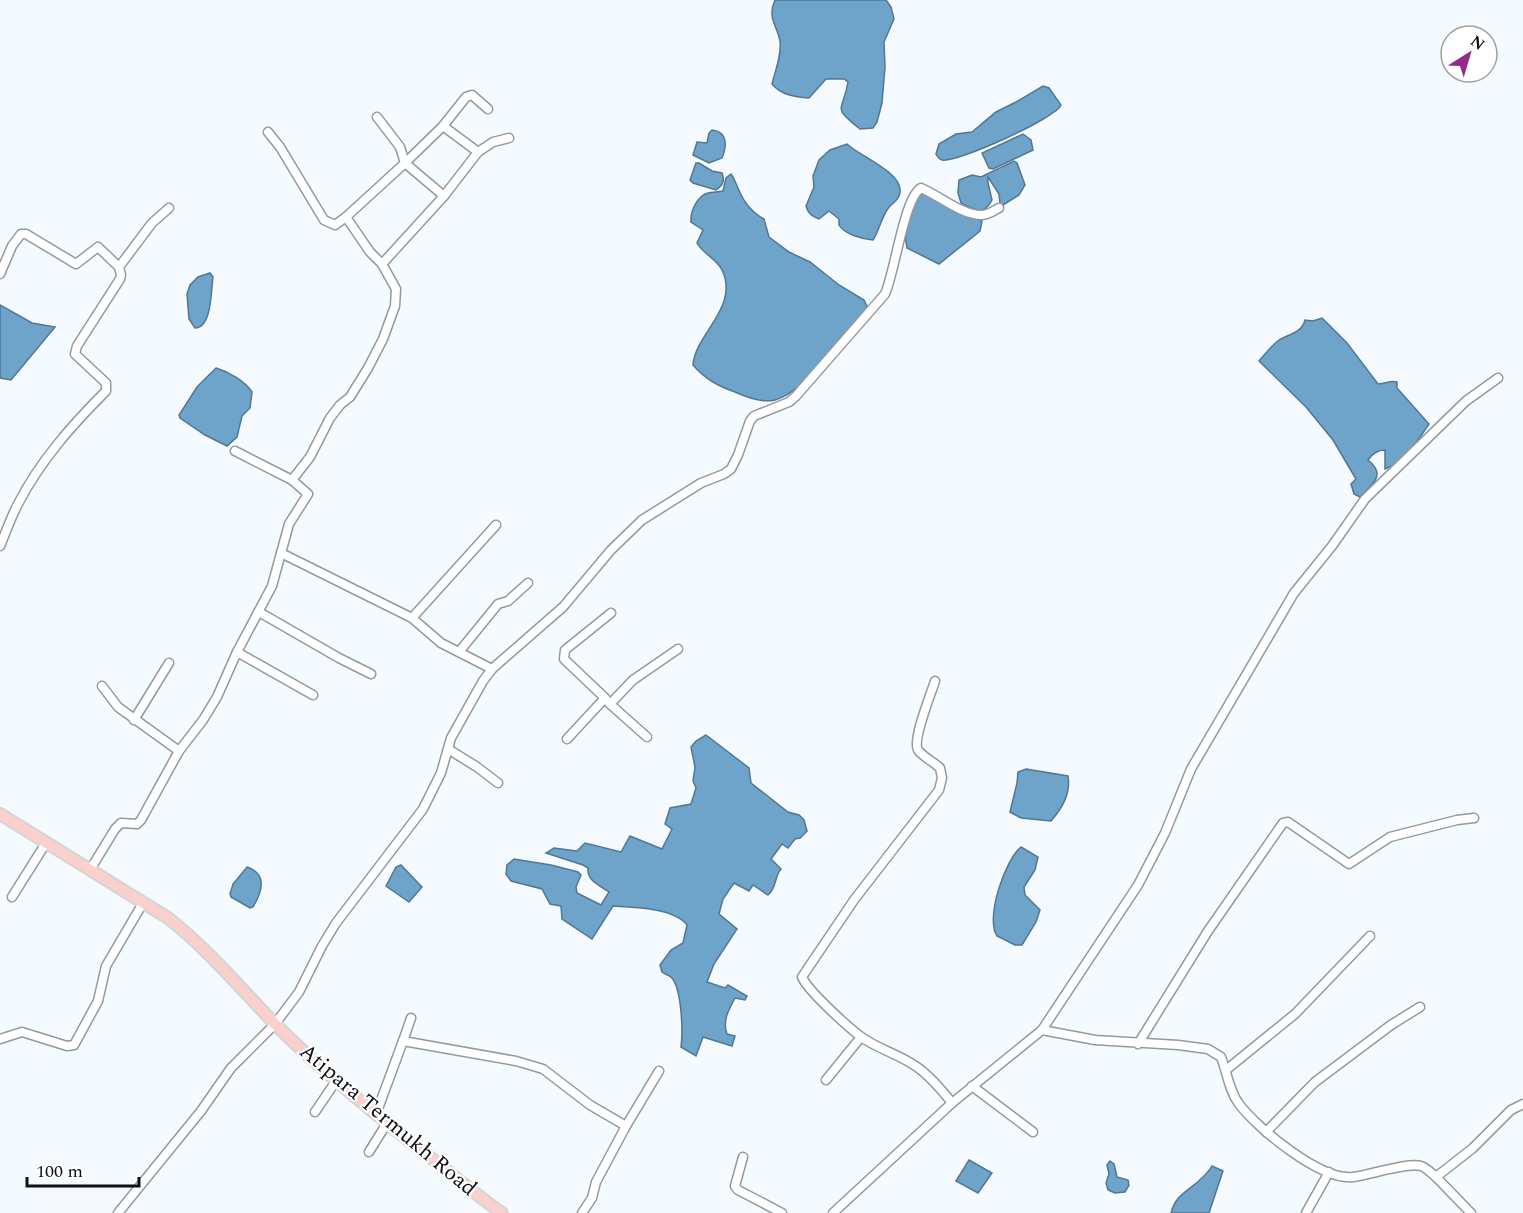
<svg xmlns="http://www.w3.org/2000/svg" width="1523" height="1213" font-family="Spectral,serif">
<rect width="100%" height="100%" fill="#f5fafe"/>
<g fill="#6ea3ca" stroke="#527793" stroke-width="1.5">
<path d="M775 0H886L891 7 894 19 884 42 885 67 882 103 877 122 873 128 860 129C831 106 843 112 848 82L844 79H826L809 98C795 97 781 95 772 84 775 71 782 55 780 41 777 25 767 18 775 0Z"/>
<path d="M1043 86 1049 88 1061 105C1056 118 957 163 942 160 938 159 938 157 936 154L939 144 956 134 972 132 996 112 1016 102Z"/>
<path d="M712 130C728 132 727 146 722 158L709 163 693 155 697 142 707 143 709 133Z"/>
<path d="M1023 134 1031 140 1033 150 993 169 989 168 982 153Z"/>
<path d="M847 144C860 157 908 174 899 196 896 203 890 204 887 210 881 219 879 231 873 240 862 239 844 234 839 225V219L829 211 819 219C811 216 808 213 806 206L814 187 813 176 819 160 830 150Z"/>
<path d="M1014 161 1017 163 1025 185 1019 195 1003 205 1000 203 999 194 988 177V183L992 200C984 216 975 210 961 203L958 193 959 180 972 175 981 177Z"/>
<path d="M696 163H699L712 171 722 173C725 181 723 185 716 190L693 183 690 180Z"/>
<path d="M731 174C735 179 735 182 738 188 743 201 751 212 764 219L769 237 789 252 810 262 839 285 864 300 867 306V311C846 335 805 392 775 400 763 403 746 397 735 392 718 386 705 379 693 365 695 334 740 307 722 270 717 259 703 254 697 243L703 230 691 222C690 212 697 196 708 193 713 192 719 192 723 191L726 178Z"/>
<path d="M920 192 982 221 980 231 939 264 907 248C904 235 906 216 911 204 913 200 918 196 920 192Z"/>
<path d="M210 273 213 277C211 290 212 328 195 328L189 319 187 294 190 285 198 277Z"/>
<path d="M0 305 32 323 55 327 11 380 0 378Z"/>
<path d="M1322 318 1347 343 1378 384C1386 384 1390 380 1397 382V388L1429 424C1418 440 1404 463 1385 469V450C1378 450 1372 454 1368 460 1387 475 1372 485 1360 497L1354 494 1351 484 1356 479 1333 440 1306 407 1259 361C1265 354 1272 345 1279 340 1289 334 1302 333 1305 320L1313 321Z"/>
<path d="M216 368C229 372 245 381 252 392L250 408 242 416 237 437 227 446 205 435 180 418 179 415 197 387Z"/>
<path d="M706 735 749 768 751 783 788 812 799 815 804 820 807 831 800 838 795 839 788 848 782 844 771 859 781 869C774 877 777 888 768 895L753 885 749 891 734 883 723 899 719 914 737 929 714 964 707 982 725 988 728 985 747 996 745 1000 735 998C729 1009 722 1021 727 1034L735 1036 732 1046 703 1037 696 1056 681 1047C683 1032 682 988 671 977 668 975 665 974 662 972L660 965 671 950 683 943 687 925C675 908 633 907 613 906L592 939 562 919 561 906 550 904 542 889 511 881 506 874 507 865 514 859 551 865 578 872 581 875 576 887 577 893 601 905 609 892C599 885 587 881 588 868L583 865 546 853 554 848 577 851 585 843 621 852 630 836 662 849 672 829 665 824 670 808 691 804 696 788 693 781 695 767 691 747 696 741Z"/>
<path d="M1026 769 1068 776C1071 794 1062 808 1051 821L1021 818 1010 812 1017 783 1018 772Z"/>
<path d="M1021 847 1038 857 1035 870 1024 887 1025 895 1040 910 1036 922 1022 945H1015L997 936C985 918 1005 860 1021 847Z"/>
<path d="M401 865 422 887 409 902 386 886 396 867Z"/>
<path d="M247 867C268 874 262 892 253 907L250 908 231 897 230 894 233 884Z"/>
<path d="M969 1160 992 1173 978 1193 956 1181Z"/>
<path d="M1110 1161 1114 1164 1117 1177 1128 1180 1129 1185 1125 1192 1115 1193 1108 1190 1106 1183 1109 1174 1107 1165Z"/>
<path d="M1212 1166 1223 1171 1209 1213H1171C1176 1190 1200 1187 1212 1166Z"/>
</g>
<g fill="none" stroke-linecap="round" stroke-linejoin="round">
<defs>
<g id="minor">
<path d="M443 126 478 152 444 196"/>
<path d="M268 132 280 147 324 220 335 225 346 217"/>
<path d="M478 152 493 142 509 138"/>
<path d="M382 264 444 196 405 163 443 126 466 97 472 95 488 109"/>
<path d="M0 274 12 246 21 234H26L76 264 98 247 119 267"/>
<path d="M235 451 292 480"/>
<path d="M0 546C6 532 11 517 18 504 40 461 72 425 106 391V383L75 354 77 346 120 279 121 275 119 267 152 223 169 208"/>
<path d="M281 553 412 618 441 643 492 669"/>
<path d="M259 612 339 658 371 674"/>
<path d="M412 618 496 525"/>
<path d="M237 652 313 695"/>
<path d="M459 652 498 604 508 601 528 583"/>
<path d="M935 681C931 694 912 740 918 750 923 757 934 762 940 768L942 778 939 790 854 900 802 977C808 991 847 1026 860 1036 877 1049 899 1054 917 1067 931 1077 941 1089 952 1103"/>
<path d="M102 686 118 707 179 751"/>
<path d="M605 698 610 704 633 680 678 649"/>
<path d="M610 704 647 737"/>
<path d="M134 720 169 663"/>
<path d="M567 739 605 698 564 659 565 650 611 613"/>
<path d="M448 749 477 767 498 783"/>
<path d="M90 870 115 829 121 823 137 824 141 820 179 751 203 720 217 697 237 652 272 586 289 524 308 494 292 480 310 457 330 418 340 405 350 397 368 368 383 339 395 306 396 289 382 264 370 252 346 217 405 163 400 147 377 117"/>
<path d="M12 897 46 843"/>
<path d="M1042 1030 1095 1040 1178 1045 1208 1049 1221 1057C1227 1072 1229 1091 1239 1104 1257 1128 1321 1181 1353 1177 1369 1175 1408 1162 1421 1166 1427 1168 1431 1173 1436 1177L1473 1148 1511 1110 1523 1104"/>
<path d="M0 1039 22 1032 67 1046 74 1045 98 1001 106 966 143 903"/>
<path d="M403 1041 411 1018"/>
<path d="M1138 1044 1208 931 1283 823 1288 822 1349 864 1390 837 1457 820 1474 818"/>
<path d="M1226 1070 1295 1014 1370 936"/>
<path d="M826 1080 861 1037"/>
<path d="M972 1086 1033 1132"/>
<path d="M315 1112 336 1081"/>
<path d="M376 1114 403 1041 516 1061 543 1069 590 1105 626 1126"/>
<path d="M1266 1132 1315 1082 1391 1025 1420 1007"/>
<path d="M369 1152 387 1123"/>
<path d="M743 1157 735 1186 738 1190 782 1213"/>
<path d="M1436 1177 1471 1213"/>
<path d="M118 1213 201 1111 231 1068 275 1024 299 992 322 946 336 923 423 809 441 773 451 738 483 681 492 669 563 607 611 550 642 520 701 483 724 474 731 469 738 455 750 421 754 416 789 402 796 396 885 294C895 272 904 198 921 188 940 196 960 214 981 215 988 215 993 211 999 208"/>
<path d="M582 1213 592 1198 596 1182 626 1126 659 1071"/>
<path d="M833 1213 952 1103 1042 1030 1138 885 1165 833 1191 769 1294 593 1332 546 1365 499 1466 401 1498 378"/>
<path d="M1306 1213 1329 1172"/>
</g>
<path id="major" d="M0 814 168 918C208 949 240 988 275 1024 322 1071 374 1113 427 1155 452 1174 476 1195 502 1213"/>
</defs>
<use href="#minor" stroke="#9299a0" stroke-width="11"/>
<use href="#major" stroke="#d4d4d5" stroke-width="14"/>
<use href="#minor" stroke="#fff" stroke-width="8"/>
<use href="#major" stroke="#fad0cd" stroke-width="10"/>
</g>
<g text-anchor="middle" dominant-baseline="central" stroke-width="4.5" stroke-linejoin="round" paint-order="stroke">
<g font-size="22" fill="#0f1114" stroke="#fff">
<text transform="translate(388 1120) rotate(40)">Atipara Termukh Road</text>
</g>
</g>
<g transform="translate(1469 54) rotate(37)"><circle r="28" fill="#ffffff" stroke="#9fa0a1" stroke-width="1.5"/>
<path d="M0-4.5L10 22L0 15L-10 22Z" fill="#94298b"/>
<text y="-9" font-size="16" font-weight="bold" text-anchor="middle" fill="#0f1114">N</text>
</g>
<path d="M27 1177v9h112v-9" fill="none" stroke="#0f1114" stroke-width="3"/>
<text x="36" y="1177" font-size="18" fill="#0f1114" stroke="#ffffff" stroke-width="4.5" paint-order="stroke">100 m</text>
</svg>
